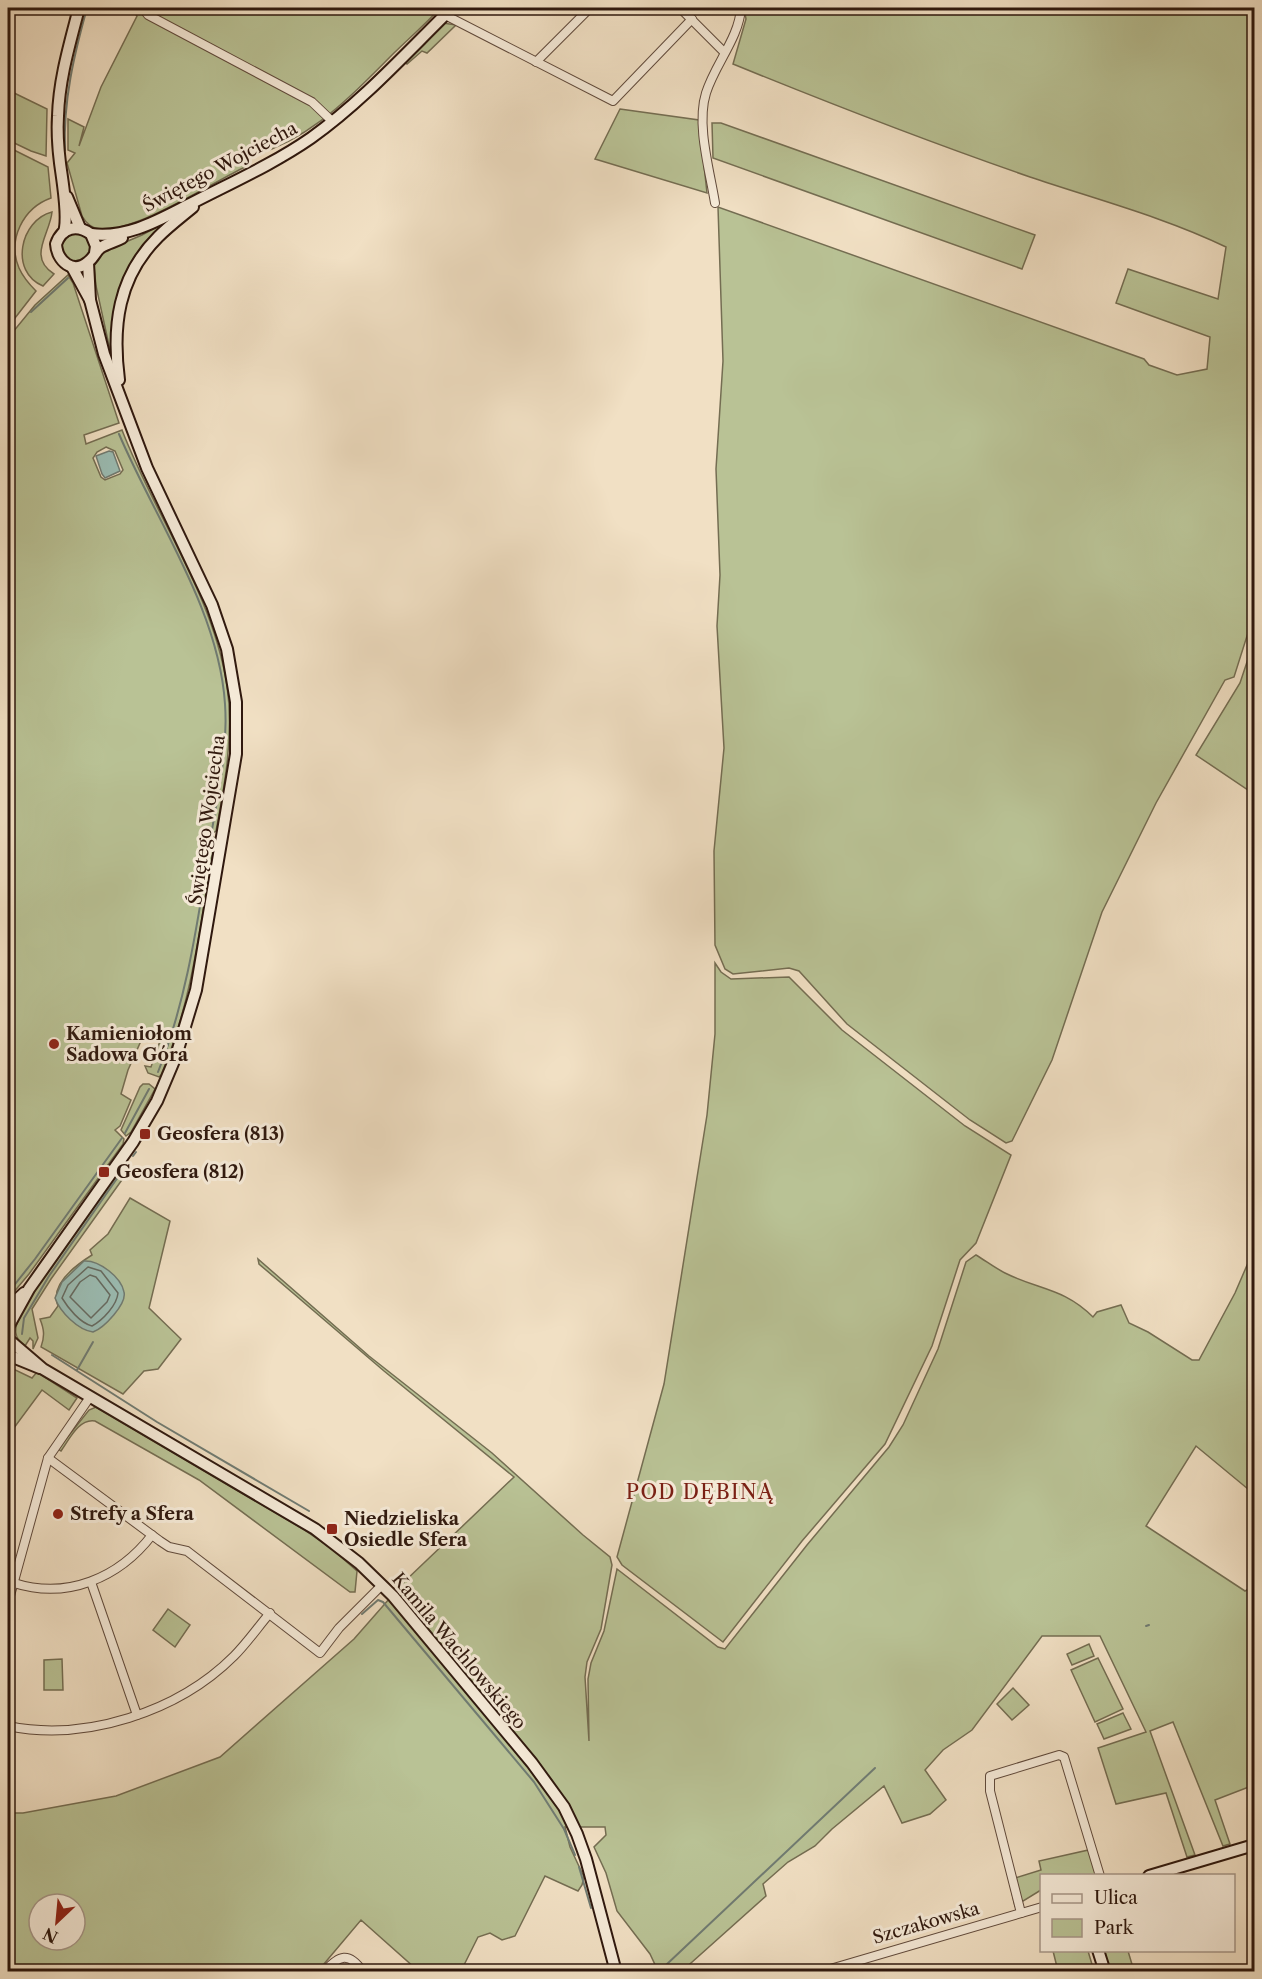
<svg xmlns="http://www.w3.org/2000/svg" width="1262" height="1979" font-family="'Libre Caslon Text',serif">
<rect width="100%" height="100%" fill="#f1e0c4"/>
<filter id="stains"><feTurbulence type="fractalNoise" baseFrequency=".00333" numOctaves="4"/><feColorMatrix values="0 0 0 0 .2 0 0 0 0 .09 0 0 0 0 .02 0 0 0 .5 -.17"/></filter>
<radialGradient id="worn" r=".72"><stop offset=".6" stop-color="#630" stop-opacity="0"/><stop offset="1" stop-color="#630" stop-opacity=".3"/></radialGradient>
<g fill="#b9c295" stroke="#746d52" stroke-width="1.5" fill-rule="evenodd">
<path d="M125 8H440C426 24 409 38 394 53 349 98 308 143 244 158L245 167C210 184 136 232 100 229 91 228 86 223 82 216L67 163 75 153 68 150V119L84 127 79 146 101 87 137 16 133 11Z"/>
<path d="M744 8H1254V614L1234 677 1225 680 1156 803 1102 912 1052 1060 1012 1141 1006 1143 970 1120 847 1024 799 971 789 968 733 974 725 969 715 945 714 851 724 748 717 626 720 575 716 469 723 361 718 207 1144 359 1149 365 1177 375 1207 369 1210 337 1116 303 1128 269 1218 299 1226 247C1164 217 1095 199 1030 177 929 142 831 104 733 64L746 19Z"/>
<path d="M443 23 456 25 427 53 422 51 407 64 404 62Z"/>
<path d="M8 90 47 109 46 156 31 151 8 140Z"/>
<path d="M620 109 699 120 707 193 595 159Z"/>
<path d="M712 123H721L1035 235 1022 269 713 158Z"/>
<path d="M8 147 48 167 51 198C23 208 7 240 19 268 23 277 29 284 36 291L8 327Z"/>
<path d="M52 212C50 234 27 257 54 274L43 286C9 272 20 220 52 212Z"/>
<path d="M168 221 148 240 118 298 113 317 112 359 96 286 94 266 99 256 107 250 142 235Z"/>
<path d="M65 232 88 233 94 251 84 263H68L58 242Z"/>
<path d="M68 275 73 283 119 423 84 435 86 444 122 430C155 516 213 594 227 686 234 734 225 784 216 831L213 833 205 832 204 834 213 836 215 839C201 918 193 1001 161 1075L159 1077 148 1073 145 1066 151 1067 160 1041 164 1039 145 1032 128 1070 121 1094 131 1100 120 1126 115 1130 124 1139 123 1144 29 1274 8 1299V338L35 305ZM106 447 115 451 123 470 120 474 105 480 101 477 93 458 97 452Z"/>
<path d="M1254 641V794L1196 755 1240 683Z"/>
<path d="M715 963 721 972 731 979 789 977 842 1030 965 1126 1011 1155 976 1243 960 1260 932 1346 885 1444 802 1541 723 1642 622 1565 617 1557 664 1384 707 1115 715 1034Z"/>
<path d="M143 1084H149L155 1089 131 1132 126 1136 121 1130 140 1087Z"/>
<path d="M126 1164 130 1168 129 1170 51 1279 32 1309 38 1338 33 1349V1341L30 1338 25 1346C13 1338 14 1328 20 1317L17 1315 123 1165Z"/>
<path d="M130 1198 170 1221 149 1308 181 1339 158 1369 144 1371 123 1394 41 1347C45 1336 44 1329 40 1319L50 1317 58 1306C49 1284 76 1265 92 1255L90 1250 108 1234Z"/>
<path d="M1254 1249V1494L1196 1446 1146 1526 1245 1591 1254 1585V1785L1215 1800 1230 1844 1223 1846 1173 1722 1150 1731 1195 1855 1187 1857 1166 1793 1116 1804 1098 1748 1146 1732 1100 1636H1042L972 1730 943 1750 925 1770 946 1800 930 1814 902 1823 884 1786 832 1829 815 1846 788 1862 763 1884 766 1896 682 1971H658L650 1954 617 1911 606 1873 594 1847 606 1835 605 1827H565L570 1847 584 1877 582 1885 578 1891 545 1876 515 1936 502 1940 490 1933 478 1937 461 1971H415L416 1969 361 1920 318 1971 244 1972 242 1970 241 1972 8 1971V1813H23L116 1796 220 1757 354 1639 404 1582 514 1477 384 1371 259 1264 258 1259 369 1356 492 1453 583 1535 610 1557 612 1565 601 1629 587 1662 585 1677 589 1741 588 1679 591 1663 604 1631 617 1569 718 1647 725 1649 807 1545 889 1447 903 1425 938 1349 966 1262 976 1255C986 1261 995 1268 1005 1273 1039 1290 1064 1288 1093 1317L1097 1312 1121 1305 1129 1323 1148 1332 1192 1360H1199L1235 1293ZM39 1904H75V1940H39Z"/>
<path d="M8 1359 14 1361 11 1368 32 1378 37 1372 77 1398 69 1410 42 1390 8 1436Z"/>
<path d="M96 1407 303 1529 332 1549 357 1571 355 1592H350L199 1480 95 1421C79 1418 69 1440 61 1451L58 1449 89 1410Z"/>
<path d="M168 1609 190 1625 175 1647 153 1630Z"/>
<path d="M1089 1644 1094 1656 1072 1665 1067 1654Z"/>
<path d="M1098 1658 1123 1709 1095 1722 1071 1670Z"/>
<path d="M62 1659 63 1690H44V1660Z"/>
<path d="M1013 1688 1029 1705 1012 1720 997 1704Z"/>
<path d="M1123 1713 1131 1729 1104 1739 1097 1724Z"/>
<path d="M1093 1849 1100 1875 1042 1876 1041 1890 1015 1906 1009 1880 1041 1870 1039 1861Z"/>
<path d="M1053 1951H1088L1094 1971H1058Z"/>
<path d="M1104 1951H1128L1134 1971H1111Z"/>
</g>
<g fill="#9bbdb4" stroke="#707b72" stroke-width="1.5">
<path d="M109 451 113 452 120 471 105 478 102 474 96 456Z"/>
<path d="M84 1261C99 1260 121 1277 124 1292 127 1304 104 1328 93 1332 78 1330 60 1312 55 1298L62 1282Z"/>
</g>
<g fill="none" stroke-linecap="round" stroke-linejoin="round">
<g stroke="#656a61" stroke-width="1.5">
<path d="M88 1267 101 1271 118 1293C117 1305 103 1320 92 1326 80 1323 68 1308 62 1298L68 1285Z"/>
<path d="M90 1275 96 1277 110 1295 107 1302 91 1318 70 1297 80 1282Z"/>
</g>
<g stroke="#707b72" stroke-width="2">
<path d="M65 150C63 101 74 55 87 8"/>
<path d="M31 312 68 278"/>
<path d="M119 434C155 519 219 610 225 704 228 747 219 788 212 830"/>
<path d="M158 1072C188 997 198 917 211 839"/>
<path d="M125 1133 149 1089"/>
<path d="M133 1156 136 1152"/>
<path d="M8 1293 35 1259 122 1138"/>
<path d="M22 1334 24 1318 49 1276 125 1167"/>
<path d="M52 1355 157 1422 309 1511"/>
<path d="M77 1370 93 1342"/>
<path d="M362 1614 378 1600 383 1602 534 1782 564 1829 575 1855"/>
<path d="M1146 1626 1149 1625"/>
<path d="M579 1867 591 1908"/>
<path d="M666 1965 875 1768"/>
</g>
<defs>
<g id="street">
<path d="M145 8 144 10 148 15 312 102 333 122"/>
<path d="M680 8 724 52"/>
<path d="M445 15 613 101 692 19"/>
<path d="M536 62 590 8"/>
<path d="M715 203C710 171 696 125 706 93 715 64 739 38 741 8"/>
<path d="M48 1458 160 1541 169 1547 187 1551 320 1653 339 1628 382 1585"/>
<path d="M91 1582 137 1715"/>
<path d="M14 1583C67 1600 119 1578 152 1535"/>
<path d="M8 1603 48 1458 90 1397"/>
<path d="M8 1726C85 1742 178 1712 234 1656 247 1643 258 1627 270 1613"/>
<path d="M1021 1913 990 1791V1776L1059 1755 1064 1757 1100 1876"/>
<path d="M324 1972C339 1955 349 1951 363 1972"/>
<path d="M820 1972 1042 1907"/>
</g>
<g id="secondary">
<path d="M67 197 80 228"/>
<path d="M64 232C69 217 62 179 60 163 58 147 57 132 58 116 59 79 70 43 79 8"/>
<path d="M91 234C129 239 162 218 194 202 233 182 275 163 311 138 363 101 407 52 452 8"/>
<path d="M95 253 96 246 91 234C77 224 62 227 56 244 57 261 73 275 88 262 94 258 95 252 100 248 107 243 115 242 122 238"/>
<path d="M72 267 90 300"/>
<path d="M119 380C112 326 118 277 158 237 169 226 181 217 193 207"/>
<path d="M8 1308 24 1293"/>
<path d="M8 1327 29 1289 133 1142 157 1101 176 1056 196 990 236 754V702L227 649 212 605 147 468 104 354 90 300 88 263"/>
<path d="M8 1339 43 1369 315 1529 359 1563 393 1596 532 1763 564 1807 577 1834 586 1859 616 1972"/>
<path d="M8 1355 40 1368"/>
<path d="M1149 1876 1254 1845"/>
<path d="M1098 1950 1105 1972"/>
</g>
</defs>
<use href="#street" stroke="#604a3c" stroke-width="10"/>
<use href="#secondary" stroke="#2f180e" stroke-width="14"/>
<use href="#street" stroke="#f6ebd9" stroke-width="8"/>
<use href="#secondary" stroke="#f6ebd9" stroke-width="10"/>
</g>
<g fill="#8f2418" stroke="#f6ebd9" stroke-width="2">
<circle cx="54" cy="1044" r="6"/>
<rect x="139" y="1128" width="12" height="12" rx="3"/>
<rect x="98" y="1166" width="12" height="12" rx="3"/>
<circle cx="58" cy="1514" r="6"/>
<rect x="326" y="1523" width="12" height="12" rx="3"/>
</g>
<g text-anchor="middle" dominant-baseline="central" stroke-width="6" stroke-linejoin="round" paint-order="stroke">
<g font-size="18" fill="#2f180e" stroke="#f6ebd9">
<text transform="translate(220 167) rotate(-28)">Świętego Wojciecha</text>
<text transform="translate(207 820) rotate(-82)">Świętego Wojciecha</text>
<text transform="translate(459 1651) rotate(50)">Kamila Wachlowskiego</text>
<text transform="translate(926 1923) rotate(-16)">Szczakowska</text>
</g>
<g font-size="18" font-weight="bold" fill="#2f180e" stroke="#f6ebd9" text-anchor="start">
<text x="66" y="1034">Kamieniołom<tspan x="66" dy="21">Sadowa Góra</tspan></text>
<text x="157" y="1134">Geosfera (813)</text>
<text x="116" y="1172">Geosfera (812)</text>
<text x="70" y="1514">Strefy a Sfera</text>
<text x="344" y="1519">Niedzieliska<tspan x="344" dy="21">Osiedle Sfera</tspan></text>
</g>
<g font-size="20" letter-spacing="1.5" fill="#7a1f14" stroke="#f6ebd9">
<text x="700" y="1492">POD DĘBINĄ</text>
</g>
</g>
<rect width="1262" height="1979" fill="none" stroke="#f1e0c4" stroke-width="30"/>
<rect x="9" y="9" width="1244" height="1961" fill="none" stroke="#2f180e" stroke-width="3"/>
<rect x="15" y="15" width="1232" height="1949" fill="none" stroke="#2f180e" stroke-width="1.5"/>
<rect x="1040" y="1874" width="195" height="78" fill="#f6ebd9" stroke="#a69788" stroke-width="1.5"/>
<rect x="1052" y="1894" width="30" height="9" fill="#f6ebd9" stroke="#a69788" stroke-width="1.5"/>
<text x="1094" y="1904" font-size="18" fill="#2f180e">Ulica</text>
<rect x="1052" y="1919" width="30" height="18" fill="#b9c295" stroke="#a69788" stroke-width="1.5"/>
<text x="1094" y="1934" font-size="18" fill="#2f180e">Park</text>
<g transform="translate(57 1922) rotate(206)"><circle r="28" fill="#f6ebd9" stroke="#a69788" stroke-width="1.5"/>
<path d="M0-4.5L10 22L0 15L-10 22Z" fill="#8f2418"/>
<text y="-9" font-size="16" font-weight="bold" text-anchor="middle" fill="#2f180e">N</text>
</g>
<rect width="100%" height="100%" filter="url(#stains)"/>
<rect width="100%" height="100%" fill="url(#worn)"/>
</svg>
